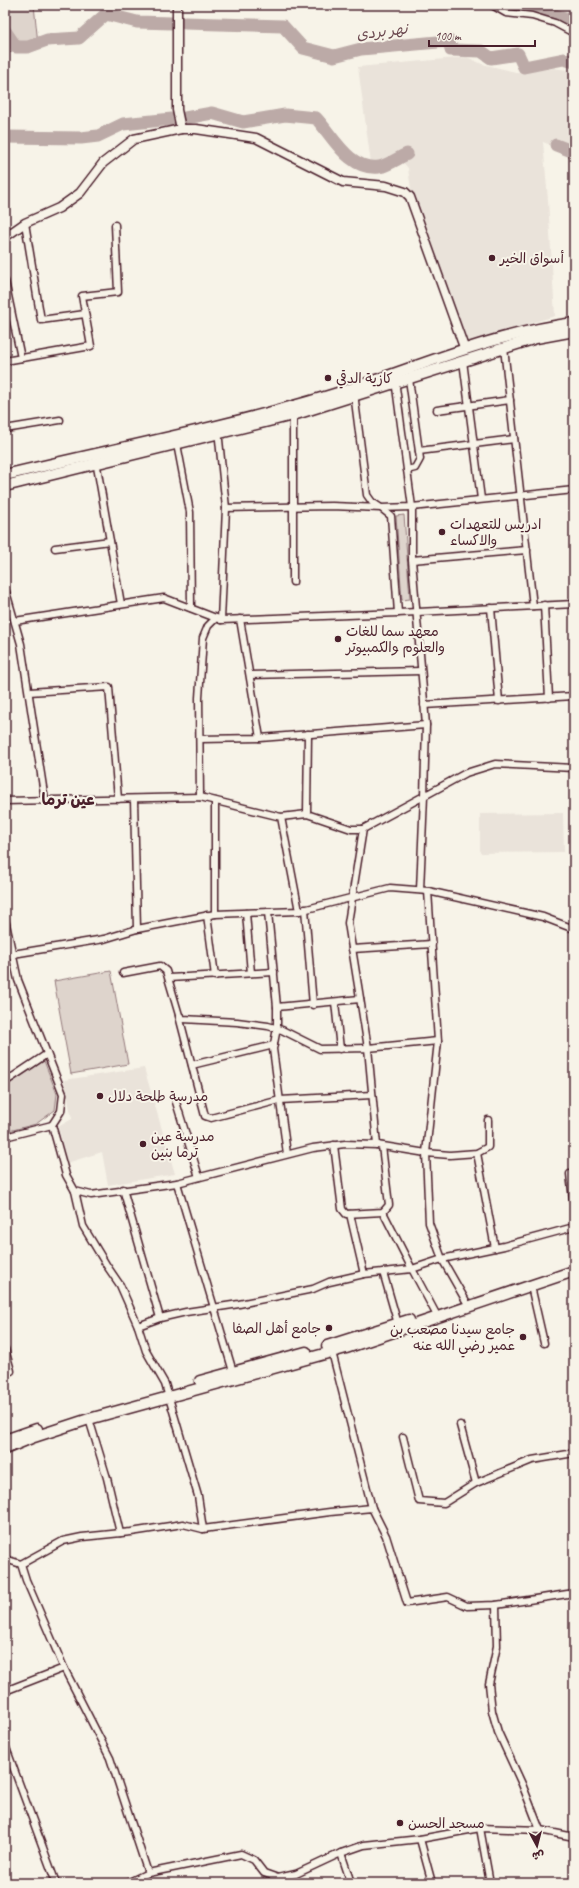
<svg xmlns="http://www.w3.org/2000/svg" width="579" height="1888" font-family="Caveat,'Playpen Sans Arabic',sans-serif">
<rect width="100%" height="100%" fill="#f7f3e8"/>
<filter id="ink" filterUnits="userSpaceOnUse"><feTurbulence type="fractalNoise" baseFrequency=".025" numOctaves="2"/><feDisplacementMap in="SourceGraphic" scale="8" xChannelSelector="R" yChannelSelector="G"/><feConvolveMatrix kernelMatrix="1 2 1 2 8 2 1 2 1" color-interpolation-filters="sRGB"/></filter>
<g filter="url(#ink)">
<g fill="#eae3da">
<path d="M467 57 482 64 520 73 554 68 574 71V154L543 142 548 200 555 316 464 343 412 196 408 168 398 157 393 164 372 171 358 67Z"/>
<path d="M563 813 564 852 480 853V814Z"/>
<path d="M144 1068 175 1174 108 1185 102 1152 67 1163 58 1127 72 1119 64 1080Z"/>
</g>
<g fill="#ded4cc" stroke="#947a7c">
<path d="M5 5H34L38 44 5 54Z"/>
<path d="M404 515 410 599 402 600 396 516Z"/>
<path d="M111 971 128 1064 71 1074 54 981Z"/>
<path d="M44 1061 57 1094 55 1110 36 1124 5 1132V1087Z"/>
</g>
<g fill="none" stroke-linecap="round" stroke-linejoin="round">
<g stroke="#bcaaa7" stroke-width="13">
<path d="M517 5 527 9H539L545 12 574 21"/>
<path d="M185 23 283 26 303 48 334 56 361 49 449 41 451 50 481 51 491 58 518 54 524 67 564 59 574 62"/>
<path d="M5 31 16 47H28L47 40 79 38 106 14 137 22 172 23"/>
<path d="M185 118 212 113 243 122 285 115 316 118C333 136 349 171 379 167 389 165 398 158 407 154"/>
<path d="M5 137 81 138 98 136 123 124 172 119"/>
<path d="M556 145 574 152"/>
</g>
<defs>
<g id="minor">
<path d="M492 5 506 13 532 16 555 23 570 31H574"/>
<path d="M25 223 41 320 85 314"/>
<path d="M5 281 21 358"/>
<path d="M504 348 533 606"/>
<path d="M5 361 91 346 82 296 118 292 115 225"/>
<path d="M463 361 481 499"/>
<path d="M395 380 412 507V560L426 725 424 796 363 829 348 923 368 1048 438 1041"/>
<path d="M354 393 367 495 372 502 381 508 412 507 574 490"/>
<path d="M437 410 510 400"/>
<path d="M293 415V582"/>
<path d="M5 429 60 420"/>
<path d="M218 430 226 508 221 620"/>
<path d="M177 444 190 512 191 608"/>
<path d="M419 451 514 439"/>
<path d="M96 461 121 604"/>
<path d="M407 470 415 468 420 459 409 379"/>
<path d="M226 508 332 506 381 508 391 516 398 613"/>
<path d="M55 548 110 541"/>
<path d="M412 560 527 550"/>
<path d="M5 588 21 644 45 800"/>
<path d="M544 605 549 698"/>
<path d="M491 608 499 701"/>
<path d="M240 619 260 738"/>
<path d="M15 621 164 598 221 620 398 613 574 604"/>
<path d="M250 675 421 671"/>
<path d="M29 692 109 687 118 799"/>
<path d="M424 705 574 696"/>
<path d="M200 739 260 738 426 725"/>
<path d="M200 797 199 698 203 638 208 626 216 618"/>
<path d="M134 799 137 929"/>
<path d="M5 801 200 797 281 817 299 911"/>
<path d="M307 814 308 734"/>
<path d="M281 817 307 814 351 829H363"/>
<path d="M420 890 424 796 466 773 495 764 574 768"/>
<path d="M428 891 438 1041 426 1153 429 1223 442 1259 466 1301"/>
<path d="M305 909 313 1005"/>
<path d="M268 912 277 1007V1028L273 1049 287 1154"/>
<path d="M246 913 251 973"/>
<path d="M215 914V801"/>
<path d="M207 915 215 976"/>
<path d="M5 919 18 980 63 1094 61 1111 52 1125 66 1175 75 1191 91 1195 177 1183 313 1148 345 1144 377 1145 426 1153 450 1155 477 1153 488 1147V1120"/>
<path d="M352 949 432 944"/>
<path d="M13 954 104 939 137 929 215 914 299 911 390 888 428 891 543 917 574 929"/>
<path d="M123 973 160 966 166 971 179 1015 183 1019 237 1022 268 1026 282 1030 320 1049 368 1048 377 1145"/>
<path d="M169 978 274 972"/>
<path d="M335 1002 340 1049"/>
<path d="M277 1007 360 999"/>
<path d="M179 1016 205 1116 211 1118 280 1100 372 1095"/>
<path d="M192 1065 274 1045"/>
<path d="M5 1082 47 1054"/>
<path d="M176 1102 199 1177"/>
<path d="M5 1137 52 1125"/>
<path d="M334 1145 342 1209 346 1214 383 1212 389 1205 382 1146"/>
<path d="M477 1153 495 1248"/>
<path d="M570 1174 574 1208"/>
<path d="M177 1183 234 1375"/>
<path d="M123 1189 160 1318"/>
<path d="M75 1191 83 1226 107 1266 120 1285 138 1326 146 1351 165 1384 198 1496 203 1529"/>
<path d="M350 1214 364 1274"/>
<path d="M383 1272 398 1324"/>
<path d="M531 1286 544 1343"/>
<path d="M435 1312 412 1269 442 1259 504 1246 574 1227"/>
<path d="M138 1326 160 1318 186 1312 239 1304 313 1289 329 1282 364 1274 412 1269 383 1212"/>
<path d="M5 1349 11 1371 5 1372"/>
<path d="M332 1352 372 1508"/>
<path d="M89 1419 107 1478 120 1533"/>
<path d="M460 1425 476 1483"/>
<path d="M403 1437 419 1501 444 1503 476 1483 532 1460 574 1453"/>
<path d="M5 1559 21 1564"/>
<path d="M496 1605 497 1646 489 1684 492 1711 498 1732 522 1784 540 1830"/>
<path d="M5 1691 64 1668"/>
<path d="M5 1745 56 1883"/>
<path d="M480 1828 490 1883"/>
<path d="M420 1839 432 1883"/>
<path d="M341 1853 351 1883"/>
<path d="M148 1873 110 1758 64 1668 26 1580 21 1564 63 1541 82 1537 131 1532 183 1524 203 1529 330 1512 372 1508 386 1536 407 1603 448 1597 467 1606 496 1605 574 1593"/>
<path d="M127 1883 148 1873 241 1854 254 1860 264 1873 278 1878 296 1874 341 1853 364 1845 420 1839 480 1828 540 1830 574 1837"/>
</g>
<g id="tertiary">
<path d="M177 5V110L181 129"/>
<path d="M5 237 25 223 59 208 80 193 103 163 134 139 181 129H196L256 138 343 182 386 186 405 192 410 197 465 350"/>
</g>
<g id="primary">
<path d="M5 475C113 449 222 428 328 396 409 371 489 334 574 323"/>
<path d="M5 486 293 415 536 338 574 331"/>
<path d="M327 1346 409 1320"/>
<path d="M200 1381 306 1352"/>
<path d="M5 1440 37 1429"/>
<path d="M5 1449 34 1437 89 1419 346 1348 574 1271"/>
</g>
</defs>
<use href="#minor" stroke="#4a1f2b" stroke-width="9"/>
<use href="#tertiary" stroke="#4a1f2b" stroke-width="11"/>
<use href="#primary" stroke="#4a1f2b" stroke-width="13"/>
<use href="#minor" stroke="#f7f3e8" stroke-width="6"/>
<use href="#tertiary" stroke="#f7f3e8" stroke-width="8"/>
<use href="#primary" stroke="#f7f3e8" stroke-width="10"/>
</g>
</g>
<g fill="#4a1f2b" stroke="#f7f3e8" stroke-width="1.5">
<circle cx="492" cy="258" r="4"/>
<circle cx="328" cy="378" r="4"/>
<circle cx="442" cy="532" r="4"/>
<circle cx="338" cy="639" r="4"/>
<circle cx="100" cy="1096" r="4"/>
<circle cx="143" cy="1144" r="4"/>
<circle cx="329" cy="1328" r="4"/>
<circle cx="523" cy="1337" r="4"/>
<circle cx="400" cy="1823" r="4"/>
</g>
<g text-anchor="middle" dominant-baseline="central" stroke-width="4" stroke-linejoin="round" paint-order="stroke">
<g font-size="14" fill="#4a1f2b" stroke="#f7f3e8" text-anchor="start">
<text x="500" y="258">أسواق الخير</text>
<text x="336" y="378">كازية الدقي</text>
<text x="450" y="524">ادريس للتعهدات<tspan x="450" dy="16">والاكساء</tspan></text>
<text x="346" y="631">معهد سما للغات<tspan x="346" dy="16">والعلوم والكمبيوتر</tspan></text>
<text x="108" y="1096">مدرسة طلحة دلال</text>
<text x="151" y="1136">مدرسة عين<tspan x="151" dy="16">ترما بنين</tspan></text>
<text x="321" y="1328" text-anchor="end">جامع أهل الصفا</text>
<text x="515" y="1329" text-anchor="end">جامع سيدنا مصعب بن<tspan x="515" dy="16">عمير رضي الله عنه</tspan></text>
<text x="408" y="1823">مسجد الحسن</text>
</g>
<g font-size="15" font-style="italic" fill="#6c4950" stroke="#f7f3e8">
<text transform="translate(382 32) rotate(-7)">نهر بردى</text>
</g>
<g font-size="16" font-weight="bold" fill="#4a1f2b" stroke="#f7f3e8">
<text x="68" y="800">عين ترما</text>
</g>
</g>
<rect width="579" height="1888" fill="none" stroke="#f7f3e8" stroke-width="20"/>
<rect x="10" y="10" width="559" height="1868" fill="none" stroke="#4a1f2b" stroke-width="1.5" filter="url(#ink)"/>
<g transform="translate(537 1846) rotate(173)" stroke="#f7f3e8" stroke-width="3" paint-order="stroke">
<path d="M0-3L7 15L0 10L-7 15Z" fill="#4a1f2b"/>
<text y="-6" font-size="11" font-weight="bold" text-anchor="middle" fill="#4a1f2b">ش</text>
</g>
<path d="M429 40v6h106v-6" fill="none" stroke="#4a1f2b" stroke-width="2"/>
<text x="435" y="40" font-size="12" fill="#4a1f2b" stroke="#f7f3e8" stroke-width="3" paint-order="stroke">100 m</text>
</svg>
